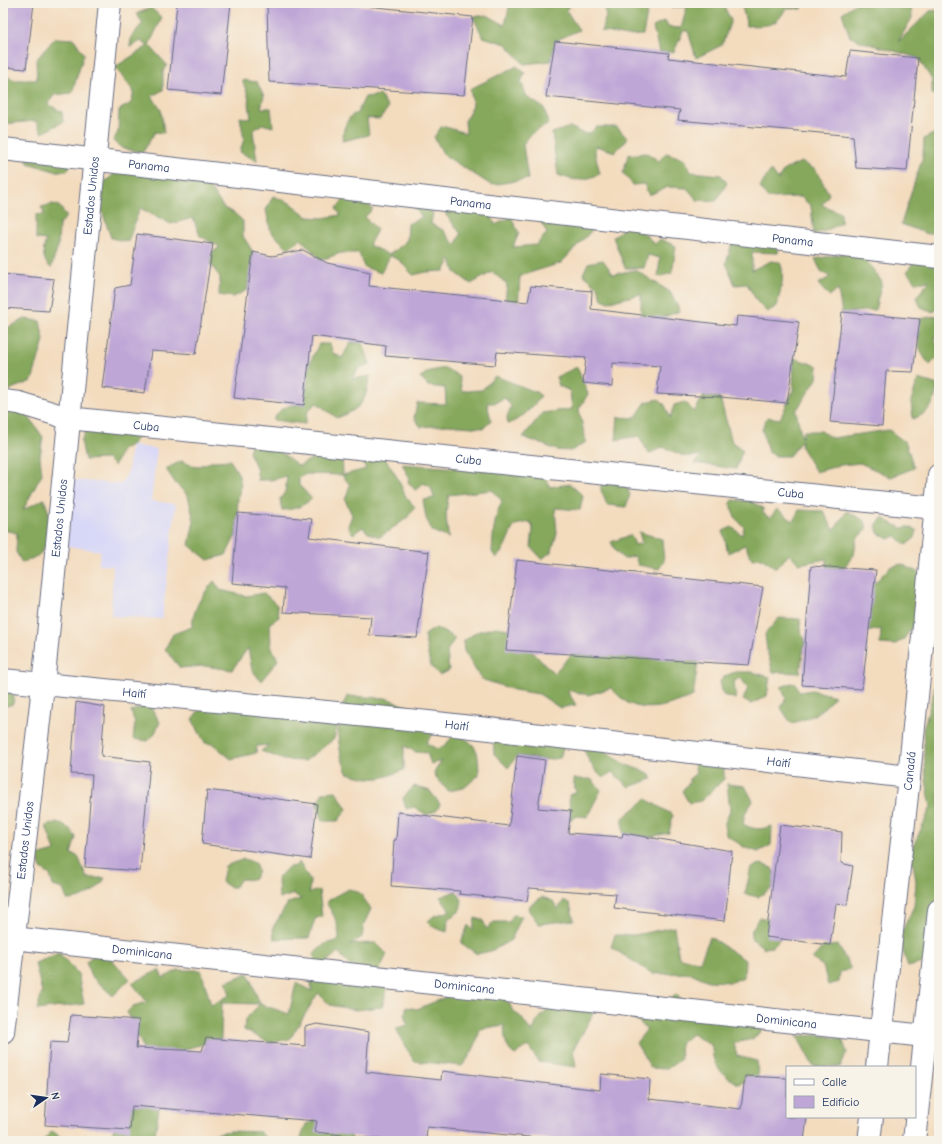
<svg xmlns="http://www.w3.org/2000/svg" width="942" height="1144" font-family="'Comic Neue',sans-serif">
<rect width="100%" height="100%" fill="#f7f3e8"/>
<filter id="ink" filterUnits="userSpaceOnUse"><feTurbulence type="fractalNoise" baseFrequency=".025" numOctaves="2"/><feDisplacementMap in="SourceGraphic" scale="8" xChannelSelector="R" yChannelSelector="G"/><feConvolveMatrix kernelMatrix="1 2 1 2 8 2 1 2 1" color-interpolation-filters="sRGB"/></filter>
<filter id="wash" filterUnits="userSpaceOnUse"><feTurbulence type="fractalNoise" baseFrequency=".012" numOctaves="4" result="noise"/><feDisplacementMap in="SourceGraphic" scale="16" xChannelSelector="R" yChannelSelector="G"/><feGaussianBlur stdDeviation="0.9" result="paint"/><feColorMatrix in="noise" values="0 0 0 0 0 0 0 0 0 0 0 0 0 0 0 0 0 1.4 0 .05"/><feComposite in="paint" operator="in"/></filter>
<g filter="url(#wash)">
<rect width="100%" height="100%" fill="#f3dbbe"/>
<path fill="#d7d7f8" d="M131 445 157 449 151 501 176 504 162 619 111 616 113 566 98 565 101 551 67 546 72 480 121 484 128 472Z"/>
<g fill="#86a85c" stroke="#506c5d">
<path d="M510 3H572L566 10 579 30 555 41 551 61 524 64 506 44 483 37 473 17 487 15 505 25Z"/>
<path d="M594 3H649L643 35 626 36 601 31 606 16 604 7Z"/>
<path d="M668 3H722L731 20 722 45 696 58 688 31H683L674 52H659L653 27 665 21 668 27 681 28 687 7H672Z"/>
<path d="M741 3H803L802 9 786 8C776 28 767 25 747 26Z"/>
<path d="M856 3H911L912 18 898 42 930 11 939 10V96L932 94V80L918 58 863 42 850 37 842 13Z"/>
<path d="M151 8 162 18 149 45 167 65 163 72V90L152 96 161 110 164 133 155 132 143 152 123 149 113 141 118 132 119 110 131 103 134 92 115 67 148 46 141 41 130 47 131 37 143 23 136 14Z"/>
<path d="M55 38 74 39 84 54 72 93 54 95 48 104 62 112 63 122 42 133 36 121 3 124V74L15 80H37L36 60Z"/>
<path d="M517 66 525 73 521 82 527 97 544 108 549 124 532 133 523 144 528 179 491 185 444 155 434 137 442 126 466 133 465 121 473 105 470 89Z"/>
<path d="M242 80 257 82 264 96 261 108H271L273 127 262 124 253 131 257 161 240 152 244 139 240 117 251 119 248 95Z"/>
<path d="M380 95 388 108 380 119 367 118 369 135 342 141C343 131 346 116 357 113L365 97Z"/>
<path d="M939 126V231L928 234 901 224 923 156 924 139 935 133Z"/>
<path d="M570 127 582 133 589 134 596 127H617L628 139 615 152 596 146 595 153 600 174C582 181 577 182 558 175L552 133Z"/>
<path d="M25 151 72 163 67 171H54L28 163Z"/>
<path d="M647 153 659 161 666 153 685 159 691 172 721 175 727 183 716 201 697 200 687 188 668 187 649 195 644 184 633 185 623 173 628 155Z"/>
<path d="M129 162 189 169 187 182 209 187 224 208 234 213 243 221V236L253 252 247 290 233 297 219 295 220 277 205 257 220 247 200 236 193 218 171 224 140 208 128 242 111 238 102 211V184Z"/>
<path d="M801 162 816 170 829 194 822 205 841 213V223L825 231 814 234 811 206 801 197 767 198 760 187 771 170 778 180 784 170Z"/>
<path d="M358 195 373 209 365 217 377 230 369 245 389 255 407 240 408 224 422 217 410 203 433 212 431 224 443 230 455 245 461 234 446 215 443 199 488 204 495 225 511 217 519 233 513 247 536 245 547 233 539 218 595 227 561 263 520 276 516 341 503 319 507 284 492 272 471 284 455 272 451 259 444 271 426 272 413 275 399 260 390 256 381 273 364 267 359 253H341L321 260 301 239 288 248 271 232 266 210 273 196 290 203 308 217 322 218 341 215 336 209 343 200Z"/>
<path d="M53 204 59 206 67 216 59 225 58 247 51 268C42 260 42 251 46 240L36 239V215L45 214 41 207Z"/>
<path d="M632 221 655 244 660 239 676 246 672 273 658 277 660 258 648 255 644 268H625L613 237Z"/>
<path d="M733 239 779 245 778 253 752 252V270L771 261 780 262C786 275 780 292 777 306L767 312 758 303 747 284 735 285 726 263Z"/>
<path d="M846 253 863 256 882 282 875 310 842 313 838 290 829 296 818 284 830 277 821 271 815 259Z"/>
<path d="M918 254 938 267 939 308 933 312 921 307 916 297 930 281 916 283 907 272Z"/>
<path d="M603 260 613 274 636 270 670 292 680 311 661 318 646 337 641 315V294L609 302 602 299 598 287 583 274 588 263Z"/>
<path d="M939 315V332L935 337 939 356 930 365C916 349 918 339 920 319Z"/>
<path d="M25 319 40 321 44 340 32 381 11 389 3 401V330Z"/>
<path d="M351 342 363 343 370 364 359 368 352 379 370 376C365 403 362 408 337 418L317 403 308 410 305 424 273 420C281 406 289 404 304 405L310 362 319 344H330L333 353 342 358Z"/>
<path d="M794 358 818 366 817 379 796 411 802 438 804 431H821L832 438 889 430 906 443 914 468 891 477 860 463 841 465 816 472 801 447 802 440 789 456H776L768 452 762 429 767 417 780 419 793 391Z"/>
<path d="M577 367 588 394 579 409 586 442 571 451 557 450 523 437 542 413 572 409 570 391 559 386 556 377Z"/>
<path d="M445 368 459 376 462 391 482 390 495 376 536 392 541 396C532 408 523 418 508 424L507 417 511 406 505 398 494 403H487L491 420 484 428 448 425 421 427 414 418 417 403 446 404 445 388 428 386 420 377 430 371Z"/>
<path d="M918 379 938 385C934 403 932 412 913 419L911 401Z"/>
<path d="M703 397 720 398 732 442 743 450 736 469 694 463 701 456H684L663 447 649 454 639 436 616 440 618 417 635 418 646 402 659 399 665 405 670 418 674 405 685 402 694 412Z"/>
<path d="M19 403 43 437 40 457 42 474 23 510 44 499 51 518 49 538 40 555 22 563 16 552 17 533 3 530V503L7 502 3 498V412Z"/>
<path d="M89 424 139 436 131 445 122 450 114 466 107 459 85 460 81 441Z"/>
<path d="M251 445 278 450 299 466 333 447 342 453 343 475 366 469 358 453 379 449 397 477 406 497 415 507 407 518 380 537 368 533 363 527 353 534 348 526 352 515 345 500 350 485 342 475 306 474 299 478V485L312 499C302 506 295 510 282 510L280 499 285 492 287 476 271 480H258L256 467 249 452Z"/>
<path d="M230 460 238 473 241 484 238 499 236 535 226 555 208 560 189 545 194 521 188 496 176 484 166 469 181 461 196 467 214 461Z"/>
<path d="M402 464 544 474 550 487 570 484 583 496 580 510 555 508 557 533 552 551 542 559 531 547 533 528 530 522 515 525C508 535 505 552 496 558L492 552C493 535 494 517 502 501L492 490 449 495C445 510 446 523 449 538L432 531 426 518 423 500 434 498 431 487 423 483 416 491 408 482 409 477Z"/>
<path d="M623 478 630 495 626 507 607 505 601 490V481Z"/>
<path d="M733 500 751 501 763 508V513L770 518 777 509 793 521 799 510 823 511 834 530 847 511 865 521 867 529 857 538 854 555 840 572 827 571 826 559 799 564 790 554 776 568 761 558 752 559 745 545 728 553 723 531 732 527 742 535 744 527 736 519 730 504Z"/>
<path d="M882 518 901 528 908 527 917 530 915 538 906 545 896 536 889 539 878 533 876 525Z"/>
<path d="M639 532 662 539 664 561 659 569 638 565 635 556 624 559 616 552 611 542 631 535 635 545 642 543Z"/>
<path d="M901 564 916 571 924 579 922 612 904 639 894 645 880 644 881 629 856 634 870 588 890 567Z"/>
<path d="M214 581 220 590 246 596 264 593 277 605 279 617 270 623 271 646 278 660 261 681 252 670 248 648 232 670 204 666 180 668 165 649 173 634 192 627C193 608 202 595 214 581Z"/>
<path d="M779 618 800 619 802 635 805 639 800 673 773 672 767 651 765 634Z"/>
<path d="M496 627 509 629 554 673 572 654 600 656 618 647 698 662 693 696C673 704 651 713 630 704 623 701 616 693 611 688L588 695 567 690 576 705 560 708 539 694 514 690 481 679 464 651 463 642 476 632Z"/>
<path d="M436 628 455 638 447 651 449 671 439 675 430 664 424 635Z"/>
<path d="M939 646V942L923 963 908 967 899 938 914 906 916 881 911 851 931 807 926 780 923 730 934 691Z"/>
<path d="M735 672H752L770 677 767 696 751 704 743 700 748 688 740 677 734 682 736 699 723 695 720 681 725 676Z"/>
<path d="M791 683 796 684 799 692 812 690 835 696C823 711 809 720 791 723L781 708 786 698 781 687Z"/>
<path d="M3 684 14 697 13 704 3 707Z"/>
<path d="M347 696 386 698 429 715 437 728 426 743 437 749 445 745 456 733C479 746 478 749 479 775L464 788 448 791 435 777 434 773 441 761 431 764 427 753 416 752 404 746V770C378 780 375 781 347 773L341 756 338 736 339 719 334 739 305 761 284 760 261 751 269 745 257 746 256 753 231 759 213 744 205 743 192 719 209 697 339 714Z"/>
<path d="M149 705 160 722 154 735 148 741 133 739 135 723 131 711Z"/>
<path d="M580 736 624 764 649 773 652 779 629 787 612 772 603 778C589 766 585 753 580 736Z"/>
<path d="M493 737 565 741 560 758 545 760 517 756 508 768 494 754Z"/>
<path d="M693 756 724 762V779L701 801 689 803 682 791 690 781 688 780 696 773Z"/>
<path d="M573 779H591L601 790 587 817 578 816 570 820 569 795 576 793Z"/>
<path d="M727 784 745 786 753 801 745 814 743 824C754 830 760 830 772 826L771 845 758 852 744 847 726 835 724 825 730 810Z"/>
<path d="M414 786 430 791 440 804 437 810 427 815 414 807 406 809 403 798Z"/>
<path d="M336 791 347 809 338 821H323L317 804 323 792Z"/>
<path d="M646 799 673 815 669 833 650 837 623 833V818Z"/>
<path d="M57 822 70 829 76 837 71 854 78 856 87 878H105C97 892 82 900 67 900L63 889 53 886 50 875 41 869 37 856 55 851 46 826Z"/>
<path d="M244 859 255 863 258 872 253 880 241 879 235 887H230L222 882 225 866Z"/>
<path d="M299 862 310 881 309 893 319 890 322 916 315 919 309 938 274 939 273 927 288 903 301 899 294 894 279 899 278 878 288 867 296 866Z"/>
<path d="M761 864 772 868 777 882 772 888 758 897 745 894 751 867Z"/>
<path d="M349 889 360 893 371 909 364 924 362 937 350 944 376 943 387 954 376 977 390 979 382 1007 356 1010 330 1005 318 993 290 1039 270 1043 244 1030 245 1019 260 1004 222 1003 221 1039 182 1050 149 1077 142 1045 127 1012 133 1006 147 1002 132 983 159 970 163 978 178 970H201L211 1005 230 995 226 982 248 973 260 1004 289 1014 296 983 312 991 310 977 353 970 338 952 316 971 314 953 325 944 339 940C339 926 335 915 326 903L333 897Z"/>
<path d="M456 891 462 900 460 911 448 919 447 932 435 928 427 922 434 916 450 911 440 897Z"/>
<path d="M542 897 553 901 558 909 564 900 570 904 574 920 539 924 529 911 528 907Z"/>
<path d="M513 915 522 916 511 940 491 951 477 954 461 943 468 925 473 930 475 918 483 920 486 929 494 922H509Z"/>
<path d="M759 917 768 919 784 935 772 947 764 948 751 938V932Z"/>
<path d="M674 927 679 958 700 961 710 937 745 960 744 977 731 982 708 981 691 973 653 974 611 947 615 935H635Z"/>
<path d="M838 945 851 969 840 972 839 982 828 985 823 966 812 959 823 947Z"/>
<path d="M103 950 130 979 113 996 90 975 86 961Z"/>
<path d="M59 953 78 974 84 1004 37 1010 42 992 35 963Z"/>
<path d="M442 986 498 994 510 1004 512 1010 521 1017 532 1033 537 1021 553 1004 537 1007 524 994 592 1006V1016L573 1050 576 1067 539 1062 528 1046 515 1055C504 1048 505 1036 504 1025L480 1029C477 1044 472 1054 462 1066L414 1061 401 1039 396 1028 408 1025 405 1019 406 1007 417 1009 446 997Z"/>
<path d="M675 994 699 1012 764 1028 753 1039 734 1043 737 1056 757 1061 758 1077 738 1084C721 1073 712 1067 712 1046L692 1034 680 1044 681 1059 667 1069 651 1068 636 1043 647 1029 638 1021 625 1016 634 1005 659 1009Z"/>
<path d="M820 1035 842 1039 847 1052 840 1067 813 1066 797 1036Z"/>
<path d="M123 1100 159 1108 154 1141H116L111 1134 123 1113Z"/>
<path d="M324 1118 343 1125 354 1141H300L306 1124Z"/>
<path d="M52 1131 61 1137 62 1141H42Z"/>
<path d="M229 1131 260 1132 269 1141H206L208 1135Z"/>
</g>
<g id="blocks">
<g fill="#bea6d7">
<path d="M3 3H34L26 69 3 67Z"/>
<path d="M177 3H231L221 95 168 90Z"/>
<path d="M267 3H337L473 17 464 95 269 82Z"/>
<path d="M555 41 669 53 668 58 846 77 850 51 918 58 907 171 856 168 853 136 678 120 680 110 546 97Z"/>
<path d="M137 234 213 244 196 354 151 351 145 393 102 388 115 288 130 285Z"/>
<path d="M303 250 327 263 370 272 369 286 528 302 531 286 592 291 591 309 736 326 737 316 799 322 787 403 720 397 657 394 660 366 613 363 612 386 583 383 586 358 497 352 495 365 385 356 386 346 312 336 304 405 234 398 253 252 272 256Z"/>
<path d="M3 274 54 279 49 311 3 308Z"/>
<path d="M842 312 920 319 913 372 886 371 882 426 830 422Z"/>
<path d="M238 513 312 519 309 537 429 552 417 638 369 635 371 617 283 612 285 588 232 583Z"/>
<path d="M517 560 763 587 749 665 506 650Z"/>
<path d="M811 566 876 570 862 689 802 685Z"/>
<path d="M76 702 105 707 101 756 150 762 140 871 85 867 92 775 71 774Z"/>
<path d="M517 756 545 760 538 808 571 811 568 833 622 837 623 833 732 851 725 921 614 908 616 894 529 888 527 901 459 894 460 891 391 886 394 840H396L398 812 509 826Z"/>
<path d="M207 790 317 804 310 859 202 844Z"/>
<path d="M780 825 842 832 841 863 853 866 847 905 836 904 830 945 766 937Z"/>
<path d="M71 1015 139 1020 136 1048 182 1050 202 1051 206 1038 305 1046V1027L317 1024 369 1032 366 1072 441 1080 442 1071 600 1090 601 1074 650 1079 649 1099 741 1109 745 1076 787 1078V1117H807L804 1141H569L427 1127 426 1141H398L315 1132 317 1121 132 1106 130 1130 45 1125 50 1042 67 1043Z"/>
</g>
</g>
</g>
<g filter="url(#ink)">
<use href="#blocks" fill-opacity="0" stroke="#676b80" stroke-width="1"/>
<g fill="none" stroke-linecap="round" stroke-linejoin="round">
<defs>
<g id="street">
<path id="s1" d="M3 149 939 257"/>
<path id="s2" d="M3 401 19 403 68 418 935 508"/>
<path id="s3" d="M3 680 428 722 909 777"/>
<path id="s4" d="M3 937 925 1036"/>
<path id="s5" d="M3 1032 43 686 110 3"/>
<path id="s6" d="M877 1067 909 777 939 475"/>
<path d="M869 1141 872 1117"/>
<path d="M914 1141 939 910"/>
</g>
</defs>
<use href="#street" stroke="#676b80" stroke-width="24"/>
<use href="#street" stroke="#fff" stroke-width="22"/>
</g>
</g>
<g text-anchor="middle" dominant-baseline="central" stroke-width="3.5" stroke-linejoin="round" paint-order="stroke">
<g font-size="12" fill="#1b2f5e" stroke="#f7f3e8">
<text stroke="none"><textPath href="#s1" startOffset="147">Panama</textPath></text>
<text stroke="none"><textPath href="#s5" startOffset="841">Estados Unidos</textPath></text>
<text stroke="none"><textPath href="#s1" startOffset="471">Panama</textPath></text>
<text stroke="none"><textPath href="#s1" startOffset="795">Panama</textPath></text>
<text stroke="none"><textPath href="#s2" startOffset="146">Cuba</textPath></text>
<text stroke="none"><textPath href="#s2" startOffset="470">Cuba</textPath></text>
<text stroke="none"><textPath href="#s2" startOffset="794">Cuba</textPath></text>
<text stroke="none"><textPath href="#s5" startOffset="517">Estados Unidos</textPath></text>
<text stroke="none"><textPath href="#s3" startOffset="132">Haití</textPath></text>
<text stroke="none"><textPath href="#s3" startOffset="456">Haití</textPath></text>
<text stroke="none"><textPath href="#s3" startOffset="780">Haití</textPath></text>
<text stroke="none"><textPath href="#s6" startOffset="298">Canadá</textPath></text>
<text stroke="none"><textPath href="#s5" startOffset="193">Estados Unidos</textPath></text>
<text stroke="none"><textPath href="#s4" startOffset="140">Dominicana</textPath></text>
<text stroke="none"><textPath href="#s4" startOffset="464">Dominicana</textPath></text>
<text stroke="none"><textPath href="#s4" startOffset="788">Dominicana</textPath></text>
</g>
</g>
<rect width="942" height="1144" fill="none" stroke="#f7f3e8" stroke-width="16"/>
<rect x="786" y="1066" width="130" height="52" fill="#f7f3e8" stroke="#9fa5b1"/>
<rect x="794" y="1079" width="20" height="6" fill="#ffffff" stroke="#9fa5b1"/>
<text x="822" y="1086" font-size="12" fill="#1b2f5e">Calle</text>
<rect x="794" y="1096" width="20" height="12" fill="#bea6d7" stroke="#9fa5b1"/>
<text x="822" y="1106" font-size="12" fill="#1b2f5e">Edificio</text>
<g transform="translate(46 1098) rotate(77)" stroke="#f7f3e8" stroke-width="3" paint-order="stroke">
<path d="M0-3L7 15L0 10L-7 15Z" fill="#1b2f5e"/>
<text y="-6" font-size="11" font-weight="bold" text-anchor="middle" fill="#1b2f5e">N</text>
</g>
</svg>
